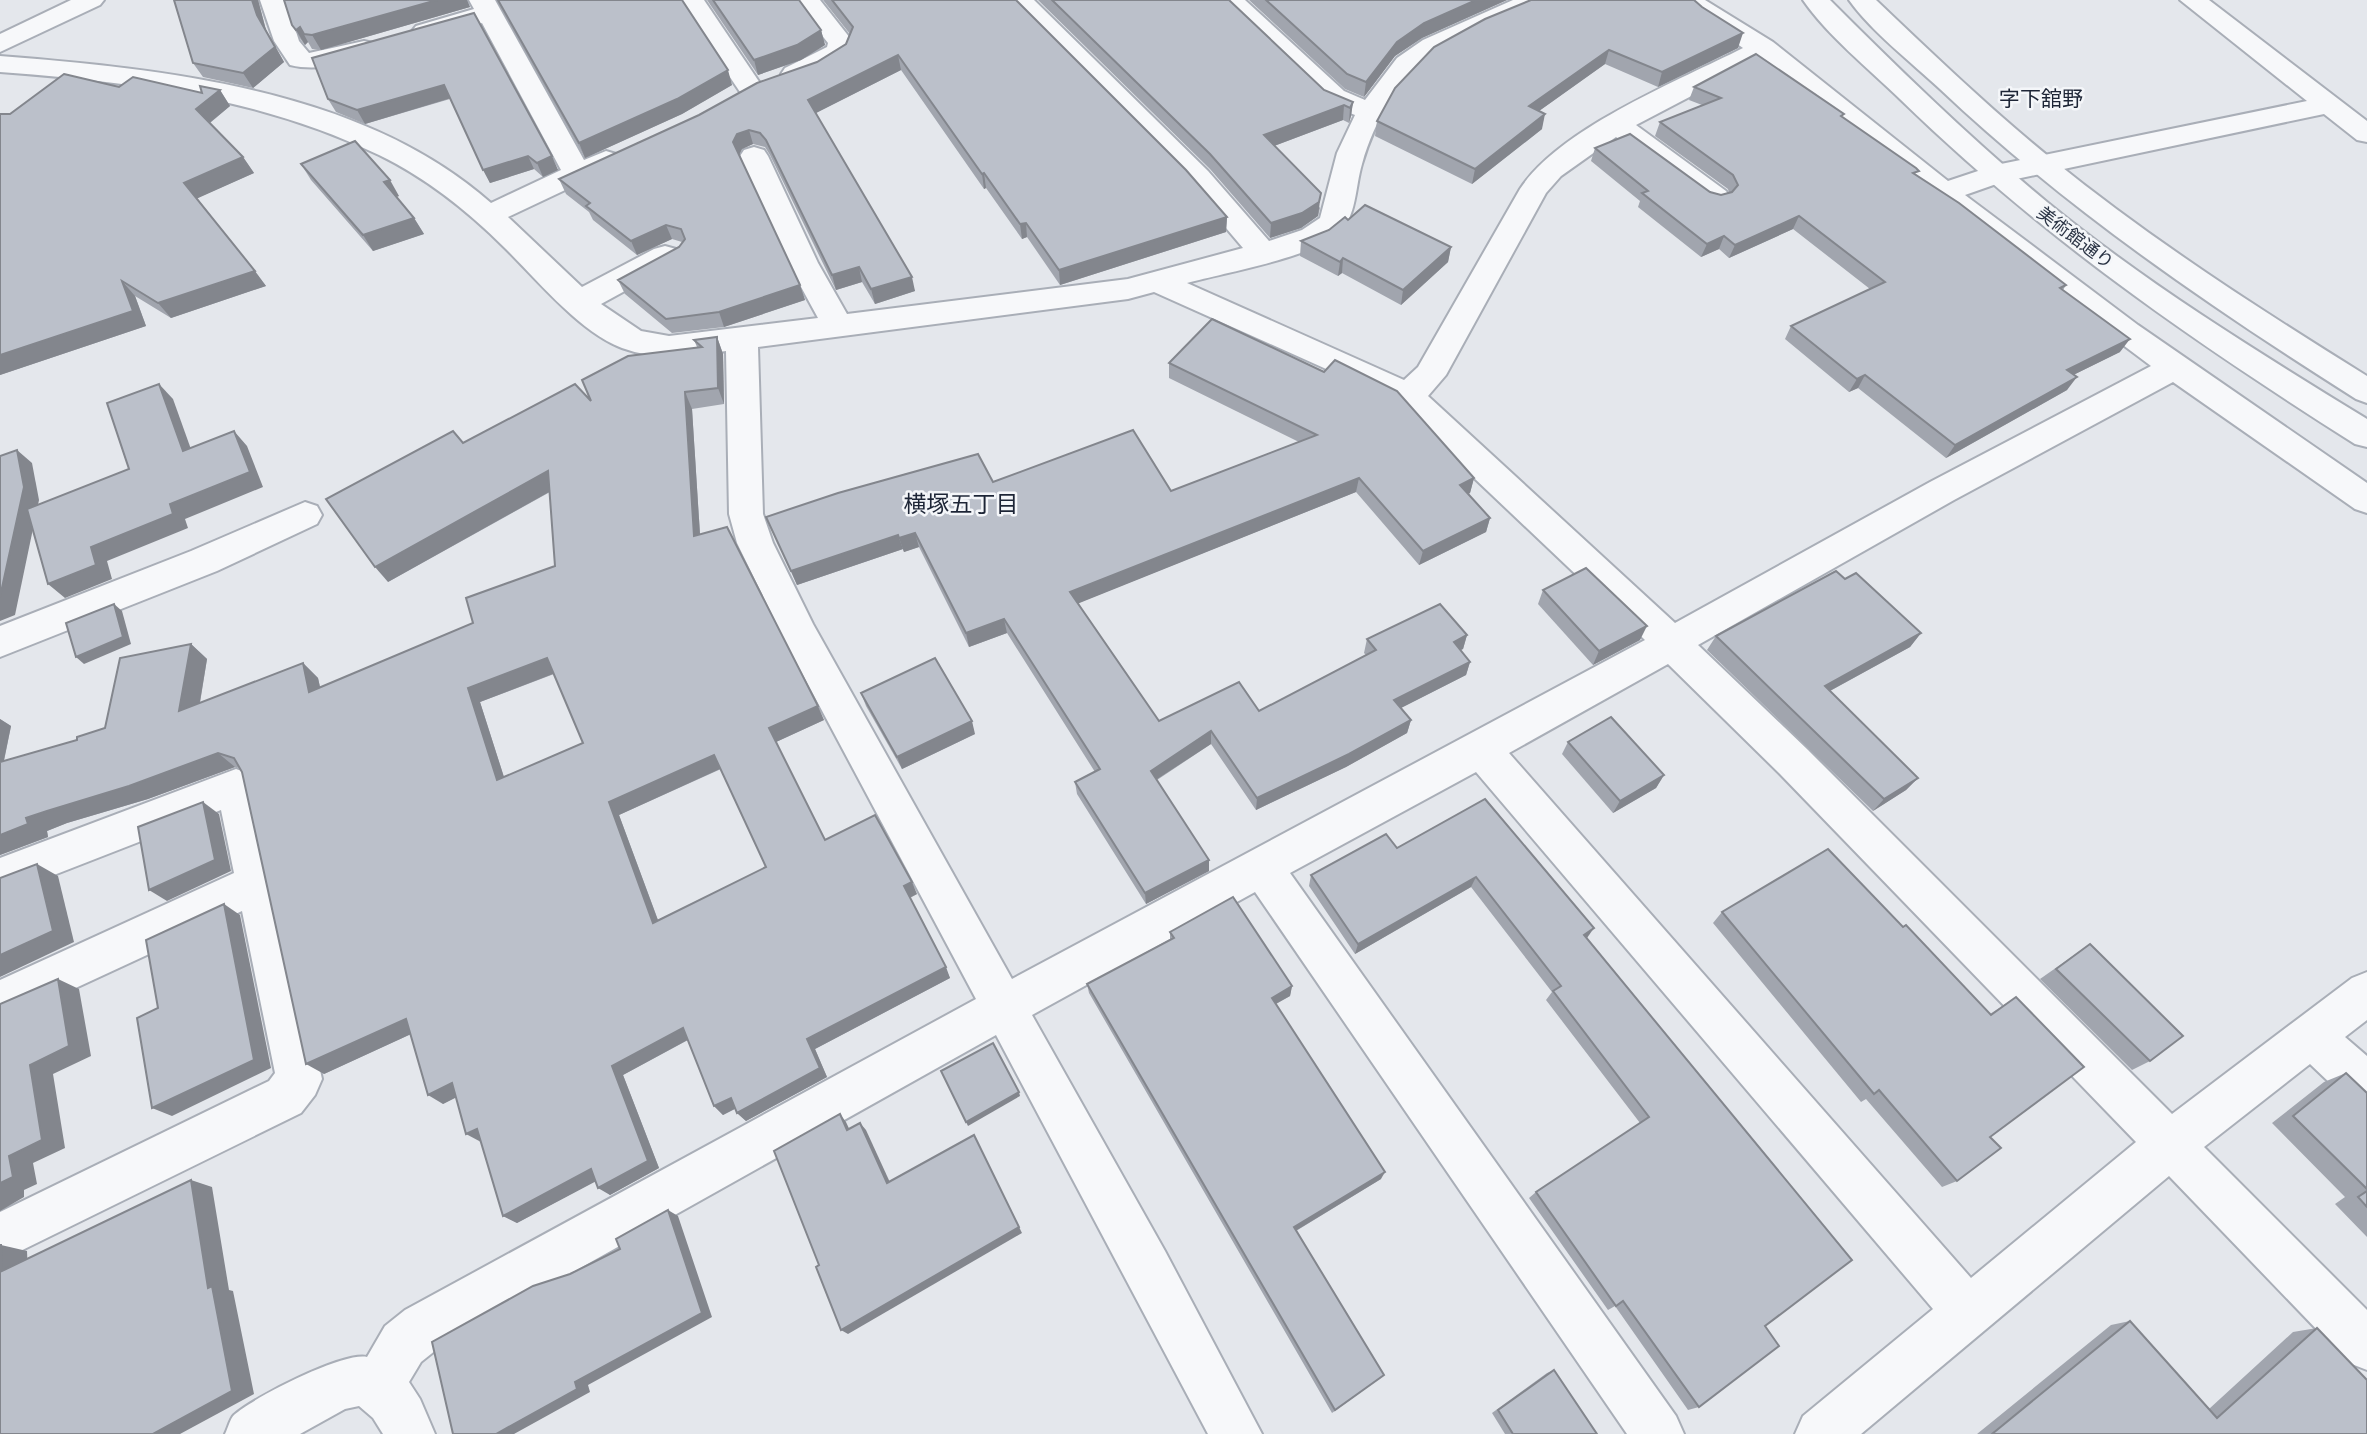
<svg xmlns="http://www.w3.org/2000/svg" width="2367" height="1434" font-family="Barlow,'Noto Sans JP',sans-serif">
<rect width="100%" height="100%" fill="#e4e7ec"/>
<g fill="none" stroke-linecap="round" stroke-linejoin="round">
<defs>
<g id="minor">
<path d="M71 0H104L100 5 0 52V34Z"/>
<path d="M260 0H286L299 41 309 53 364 41 373 43 377 49 373 55C345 63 319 72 290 65L274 41Z"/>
<path d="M469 0H495L584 160 606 151 616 154 620 160 616 166 508 217 582 287 654 249 665 246 676 249 680 256 676 263 601 304 641 331 669 336 818 318 788 263 740 156 744 150 754 147 764 150 768 156 818 263 847 314 1128 279 1243 248 1188 183 1007 0H1034L1208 171 1269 241 1302 230 1320 218 1337 153 1355 115 1324 103 1217 0H1245L1344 91 1365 100 1397 58 1423 40 1513 0H1548L1544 5C1453 42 1392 62 1362 164 1355 187 1357 217 1338 234 1313 257 1223 273 1187 283L1404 380 1418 367 1520 189C1560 128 1678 81 1743 48L1674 0H1705L1773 42 1948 181 1996 165 2307 101 2180 0H2209L2367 121V142L2357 140 2324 114 2002 182 1965 195 2138 325 2367 483V513L2355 509 2173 382 1954 500 1698 645 1808 750 2172 1114 2352 978 2367 972V1020L2345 1037 2367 1056V1110L2351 1103 2310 1064 2204 1147 2367 1310V1370L2349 1363 2169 1176 1861 1434H1795L1803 1416 1933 1309 1476 772 1290 873 1676 1416 1684 1434H1627L1255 892 1032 1015 1165 1251 1262 1434H1208L996 1035 441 1346 421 1362 409 1382 420 1399 435 1434H383L373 1418 359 1406 345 1409 300 1434H225C228 1428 230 1419 234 1415 254 1397 343 1352 367 1357L385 1326 405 1310 976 999 787 645 737 543 729 514 726 351C690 356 658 361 622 348 580 332 538 281 506 249 468 211 428 179 379 155 259 97 132 82 0 72V56C164 69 363 89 491 203L561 170 482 23 425 39 416 36 412 31 416 26 474 9ZM1760 60 2023 270 2151 366 1930 482 1675 623 1428 396 1446 375 1546 193 1561 176 1616 137 1706 203 1716 206 1726 203 1730 197 1726 191 1636 125ZM1154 292 1324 368 1396 404 1645 640 1012 979 813 624 773 543 763 514 758 347 1128 299ZM1668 664 1780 774 2136 1142 1971 1278 1509 753Z"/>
<path d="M678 0H704L764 89 760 95H742Z"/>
<path d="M794 0H820L854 43 848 57 794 82 785 80 781 74 785 68 827 47 828 43Z"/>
<path d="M305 502 317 506 322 515 317 524 217 571 0 657V626L191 551Z"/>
<path d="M236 769 250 774 256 786 322 1079 315 1095 301 1113 0 1261V1212L269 1081 275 1073 242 911 0 1023V980L234 873 221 810 0 896V858Z"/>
</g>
<g id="tertiary">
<path d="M1803 0H1830C1900 70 1971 139 2047 202 2147 284 2258 352 2367 419V447L2355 444C2188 338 2042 237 1900 99 1869 69 1827 35 1803 0Z"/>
<path d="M1849 0H1876C1934 55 1991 110 2053 160 2152 240 2259 309 2367 376V403L2356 399C2209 306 2067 209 1940 89 1912 63 1871 31 1849 0Z"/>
</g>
</defs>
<use href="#minor" stroke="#a9aeb7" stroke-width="4"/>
<use href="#tertiary" stroke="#a9aeb7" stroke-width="4"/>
<use href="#minor" fill="#f7f8fa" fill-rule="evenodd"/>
<use href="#tertiary" fill="#f7f8fa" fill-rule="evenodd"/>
</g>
<g fill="#a1a5ae" fill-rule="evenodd">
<path d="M174 0H258L266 30 284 62 253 88 203 77 193 63Z"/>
<path d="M284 0H467L470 7 321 50 312 49 308 42 305 45 301 40 292 25Z"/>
<path d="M496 0H682L732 85 682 114 585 158Z"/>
<path d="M707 0H799L821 30 825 45 801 60 758 75Z"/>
<path d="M823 0H1016L1227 217 1226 232 1060 285 1027 237 1022 239 986 188 984 189 901 70 816 113 915 291 875 304 862 282 836 290 770 155 765 147 753 144 742 149 739 155 800 285 805 300 724 327 672 333 625 294 618 280 679 247 682 242 672 239 637 255 593 220 589 212 566 194 559 179 817 62 846 44 850 34Z"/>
<path d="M1038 0H1229L1324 90 1353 102 1351 116 1349 123 1343 120 1274 146 1320 208 1318 216 1301 228 1270 238 1210 169Z"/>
<path d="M1249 0H1507L1422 38 1395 56 1364 97 1345 89Z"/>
<path d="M1531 0 1738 48 1658 87 1605 64 1539 111 1542 129 1472 184 1375 136 1377 121Z"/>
<path d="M474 13 558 170 543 177 534 169 490 183 450 99 365 124 336 112 328 99Z"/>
<path d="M119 87 202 93 220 90 230 106 210 123 243 157 254 173 197 198 266 286 171 318 135 296 146 326 0 375V114H10Z"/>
<path d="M1694 87 1843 117 1916 175 2066 285 2063 290 2120 352 2073 375 2067 390 1946 458 1858 388 1849 392 1785 339 1791 326 1870 289 1793 229 1729 258 1719 249 1701 257 1638 207 1640 201 1591 161 1595 148 1710 192 1721 195 1729 193 1728 189 1655 136 1660 122 1702 105 1689 100Z"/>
<path d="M301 164 399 196 396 197 414 218 424 234 373 251 311 180Z"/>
<path d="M1348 220 1451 247 1448 262 1401 305 1342 273 1338 276 1300 256 1301 241 1329 230Z"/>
<path d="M717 337 723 354 724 404 692 409 700 534 824 720 776 742 825 840 917 894 910 898 950 978 815 1049 827 1077 746 1121 737 1113 735 1109 723 1115 714 1106 688 1040 623 1075 659 1168 610 1195 595 1181 517 1223 503 1216 481 1142 456 1097 443 1104 411 1034 324 1074 242 772 240 768 235 767 148 799 67 823 47 831 48 837 0 855V719L11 726 4 761 77 740 105 728 191 644 207 659 200 703 303 663 318 678 320 687 473 623 555 566 550 492 388 582 463 443 591 401 697 347 694 340ZM554 674 583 743 504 777 480 702ZM721 769 766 867 658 920 619 815Z"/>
<path d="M1169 363 1474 478 1470 493 1468 494 1490 518 1486 532 1419 565 1356 492 1078 603 1159 721 1259 711 1366 655 1364 653 1367 639 1467 635 1463 649 1460 650 1470 662 1466 675 1401 708 1411 720 1407 733 1346 767 1256 810 1211 744 1157 780 1209 860V871L1146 904 1077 794 1075 782 1095 772 1007 633 969 647 919 547 904 552 903 549 797 585 766 517 993 482 1171 491 1299 442 1169 378Z"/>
<path d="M1845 579 1921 633 1910 647 1830 691 1918 778 1906 790 1873 811 1707 650 1716 636Z"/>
<path d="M1543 590 1640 640 1593 665 1538 604Z"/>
<path d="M861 693 975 734 902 769 866 706Z"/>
<path d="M1568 742 1664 775 1656 788 1613 813 1562 754Z"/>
<path d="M1485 799 1587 939 1765 1326 1699 1407 1688 1410 1615 1306 1608 1310 1529 1198 1536 1192 1640 1123 1546 1000 1552 992 1471 887 1355 954 1309 886 1311 875 1397 848Z"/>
<path d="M1722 912 1903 927 1990 1014 2016 997 1990 1137 1957 1181 1942 1187 1866 1099 1861 1102 1713 923Z"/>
<path d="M1170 932 1292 986 1290 996 1276 1004 1381 1179 1296 1231 1384 1375 1332 1413 1089 993 1087 984 1170 940Z"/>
<path d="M2090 944 2150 1061 2132 1070 2040 979Z"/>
<path d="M2346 1073 2367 1093V1237L2335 1204 2345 1197 2272 1123 2324 1082Z"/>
<path d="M2130 1321 2209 1409 2293 1332 2317 1328 2367 1434H1977L2111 1325Z"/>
<path d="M1554 1370 1597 1434H1505L1492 1413 1547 1373Z"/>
</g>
<g fill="#83868d">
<path d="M252 0H258L266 30 284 62 253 88 243 73Z"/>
<path d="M437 0H467L470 7 321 50 312 35Z"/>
<path d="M1476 0H1507L1422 38 1395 56 1364 97 1366 82 1397 42 1424 23Z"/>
<path d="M300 27 308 42 305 45 296 30Z"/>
<path d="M821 30 825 45 801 60 758 75 754 60Z"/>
<path d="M1743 33 1738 48 1658 87 1662 72Z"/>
<path d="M1609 50 1605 64 1525 121 1529 106Z"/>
<path d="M898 55 901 70 812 115 808 100Z"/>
<path d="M728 70 732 85 682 114 585 158 579 143Z"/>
<path d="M444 85 451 98 365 124 357 110Z"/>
<path d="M220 90 230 106 207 125 196 109Z"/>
<path d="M1353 102 1351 116 1349 123 1350 108Z"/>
<path d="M1344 105 1343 120 1263 150 1264 135Z"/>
<path d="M1545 114 1542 129 1472 184 1475 169Z"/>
<path d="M749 130 753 144 742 149 738 157 733 142 737 134Z"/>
<path d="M528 156 534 169 490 183 483 170Z"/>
<path d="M552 156 558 170 543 177 537 163Z"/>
<path d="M243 157 254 173 196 199 184 183Z"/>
<path d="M984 173 986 188 984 189 982 174Z"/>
<path d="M390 180 399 196 393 198 384 182Z"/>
<path d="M1321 193 1318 216 1301 228 1270 238 1271 223Z"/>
<path d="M1799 216 1793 229 1729 258 1735 245Z"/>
<path d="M1227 217 1226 232 1060 285 1059 270Z"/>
<path d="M414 218 424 234 373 251 363 235Z"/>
<path d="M1026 223 1027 237 1022 239 1020 224Z"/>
<path d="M666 225 672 239 637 255 631 241Z"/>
<path d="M1724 236 1719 249 1701 257 1707 244Z"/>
<path d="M1451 247 1448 262 1401 305 1403 290Z"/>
<path d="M1343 258 1342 273 1338 276 1340 262Z"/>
<path d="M859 267 862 282 836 290 832 275Z"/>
<path d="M255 271 266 286 171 318 158 303Z"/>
<path d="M912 277 915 291 875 304 871 289Z"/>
<path d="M122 281 135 296 146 326 0 375V355Z"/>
<path d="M800 285 805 300 724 327 719 312Z"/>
<path d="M717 337 723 354 724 404 718 388Z"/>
<path d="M2130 339 2120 352 2057 383 2067 370Z"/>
<path d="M1865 375 1858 388 1849 392 1857 379Z"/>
<path d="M2077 377 2067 390 1946 458 1955 445Z"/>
<path d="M159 384 173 399 197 466 183 451Z"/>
<path d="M685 392 692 409 701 551 694 536Z"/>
<path d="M234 431 247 446 263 487 185 519 188 528 107 561 112 579 65 598 48 584 91 547 170 504Z"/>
<path d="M17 450 32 463 39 500 15 615 0 621V597Z"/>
<path d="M548 471 558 487 388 582 375 567Z"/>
<path d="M1359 478 1356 492 1072 606 1070 592Z"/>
<path d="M1474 478 1470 493 1456 499 1460 485Z"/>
<path d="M1490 518 1486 532 1419 565 1423 551Z"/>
<path d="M915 533 919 547 904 552 899 538Z"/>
<path d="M898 535 903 549 797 585 791 571Z"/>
<path d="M114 604 122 611 131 644 84 664 76 657Z"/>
<path d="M1004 619 1007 633 969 647 966 633Z"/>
<path d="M1647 626 1640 640 1593 665 1599 651Z"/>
<path d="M1921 633 1910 647 1815 699 1825 686Z"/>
<path d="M1467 635 1463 649 1450 655 1454 642Z"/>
<path d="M191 644 207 659 196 725 179 711Z"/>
<path d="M547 658 558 672 480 702 509 793 497 780 468 688Z"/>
<path d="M1470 662 1466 675 1391 713 1394 700Z"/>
<path d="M303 663 318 678 324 706 309 692Z"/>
<path d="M818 706 824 720 776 742 769 728Z"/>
<path d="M0 719 11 726 0 779Z"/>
<path d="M1411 720 1407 733 1346 767 1256 810 1257 798Z"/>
<path d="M972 721 975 734 902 769 897 757Z"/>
<path d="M1211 731V744L1151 783V771Z"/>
<path d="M218 753 235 767 148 799 67 823 47 831 48 837 0 855V835L26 818Z"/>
<path d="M714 755 722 768 619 815 663 934 653 923 609 802Z"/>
<path d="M1664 775 1656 788 1613 813 1620 801Z"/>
<path d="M1918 778 1906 790 1873 811 1884 799Z"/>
<path d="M203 802 219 814 231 871 167 901 149 890Z"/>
<path d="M1209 860V871L1146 904 1145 893Z"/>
<path d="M37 864 58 876 74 942 0 977V955Z"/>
<path d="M1476 877 1471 887 1355 954 1358 944Z"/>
<path d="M912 882 917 894 909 898 904 886Z"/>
<path d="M224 904 240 915 271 1068 172 1116 152 1108Z"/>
<path d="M1594 928 1587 938 1584 935Z"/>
<path d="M946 967 950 978 815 1049 827 1077 746 1121 737 1113 807 1039Z"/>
<path d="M58 979 79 989 91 1056 53 1074 65 1148 33 1163 37 1184 24 1190V1197L0 1211V1183L30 1065Z"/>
<path d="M1292 986 1290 996 1270 1007 1272 998Z"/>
<path d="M406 1019 422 1029 324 1074 306 1064Z"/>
<path d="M683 1028 693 1037 623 1075 659 1168 610 1195 598 1188 612 1066Z"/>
<path d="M452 1083 467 1092 443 1104 428 1095Z"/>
<path d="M1019 1092 1020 1096 968 1126 966 1122Z"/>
<path d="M731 1098 740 1106 723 1115 714 1106Z"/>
<path d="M840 1114 846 1122 853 1137 847 1130Z"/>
<path d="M860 1123 866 1130 893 1189 887 1183Z"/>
<path d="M477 1129 481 1142 466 1134Z"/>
<path d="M974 1135 1022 1233 848 1334 841 1330Z"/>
<path d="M591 1169 604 1177 517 1223 503 1216Z"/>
<path d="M1385 1172 1381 1179 1292 1233 1294 1227Z"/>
<path d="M191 1180 212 1187 229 1290 233 1291 254 1394 180 1434H153L208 1288Z"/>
<path d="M668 1210 678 1216 712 1317 588 1385 590 1392 514 1434H496L575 1382Z"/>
<path d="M1 1245 27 1251 28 1276 2 1271Z"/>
</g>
<g fill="#bbc0ca" stroke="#83868d" stroke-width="2" fill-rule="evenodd">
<path d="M174 0H252L257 15 275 47 243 73 193 63Z"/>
<path d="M284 0H437L312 35 304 34 300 27 296 30 292 25Z"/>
<path d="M498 0H682L728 70 677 99 579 143Z"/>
<path d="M713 0H799L821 30 797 45 754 60Z"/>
<path d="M832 0H1016L1186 170 1227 217 1059 270 1026 223 1020 224 984 173 982 174 898 55 808 100 912 277 871 289 859 267 832 275 766 140 760 133 749 130 737 134 733 142 800 285 719 312 666 319 618 280 679 247 685 239 681 229 666 225 631 241 586 206 590 203 559 179 699 115 757 83 817 62 846 44 853 27Z"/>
<path d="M1052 0H1229L1324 90 1353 102 1350 108 1344 105 1264 135 1321 193 1319 202 1302 213 1271 223 1210 154Z"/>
<path d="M1266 0H1476L1424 23 1397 42 1366 82 1347 74Z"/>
<path d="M1531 0H1694L1702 7 1743 33 1662 72 1609 50 1529 106 1545 114 1475 169 1377 121 1395 88 1434 47 1485 19Z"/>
<path d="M474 13 552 156 537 163 528 156 483 170 444 85 357 110 328 99 312 58Z"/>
<path d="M1756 54 1844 114 1841 116 1916 168 1919 171 1913 173 1959 203 2066 285 2060 288 2130 339 2067 370 2077 377 1955 445 1865 375 1857 379 1791 326 1885 282 1799 216 1735 245 1724 236 1707 244 1642 193 1648 191 1595 148 1630 134 1710 192 1721 195 1732 192 1738 185 1733 175 1660 122 1721 98 1694 87Z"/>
<path d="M64 74 119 87 133 77 202 93 200 86 220 90 196 109 243 157 184 183 255 271 158 303 122 281 133 311 0 355V114H10Z"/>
<path d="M355 141 390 180 384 182 414 218 363 235 301 164Z"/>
<path d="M1365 205 1451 247 1403 290 1343 258 1340 262 1301 241 1329 230 1345 217 1348 220Z"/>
<path d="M1212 319 1324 372 1335 360 1397 391 1474 478 1460 485 1490 518 1423 551 1359 478 1070 592 1159 721 1239 682 1259 711 1376 650 1367 639 1440 604 1467 635 1454 642 1470 662 1394 700 1411 720 1349 754 1257 798 1211 731 1151 771 1209 860 1145 893 1075 782 1100 769 1004 619 966 633 915 533 899 538 898 535 791 571 766 517 838 493 978 454 993 482 1133 430 1171 491 1317 435 1169 363Z"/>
<path d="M717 337 718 388 685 392 694 536 727 527 818 706 769 728 825 840 875 815 912 882 904 886 946 967 807 1039 820 1068 737 1113 731 1098 714 1106 683 1028 612 1066 648 1161 598 1188 591 1169 503 1216 477 1129 466 1134 452 1083 428 1095 406 1019 306 1064 242 772 234 758 218 753 129 786 47 811 26 818 28 824 0 835V762L77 740V737L105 728 120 658 191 644 179 711 303 663 309 692 473 623 466 598 555 566 548 471 375 567 326 499 453 431 463 443 575 384 591 401 582 380 628 356 702 347 694 340ZM547 658 583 743 497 780 468 688ZM714 755 766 867 653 923 609 802Z"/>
<path d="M159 384 183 451 234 431 250 472 170 504 173 514 91 547 96 565 48 584 27 509 129 469 107 403Z"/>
<path d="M17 450 24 487 0 597V456Z"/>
<path d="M1586 568 1647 626 1599 651 1543 590Z"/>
<path d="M1836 571 1845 579 1856 573 1921 633 1825 686 1918 778 1884 799 1716 636Z"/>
<path d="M114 604 123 637 76 657 66 623Z"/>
<path d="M935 658 972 721 897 757 861 693Z"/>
<path d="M1611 717 1664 775 1620 801 1568 742Z"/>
<path d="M1485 799 1594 928 1584 935 1852 1260 1765 1326 1779 1346 1699 1407 1623 1301 1616 1306 1536 1192 1649 1117 1553 991 1561 986 1476 877 1358 944 1311 875 1386 834 1397 848Z"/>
<path d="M203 802 215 860 149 890 138 827Z"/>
<path d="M1828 849 1903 927 1906 925 1991 1015 2016 997 2084 1067 1990 1137 2001 1148 1957 1181 1879 1090 1874 1094 1722 912Z"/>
<path d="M37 864 53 931 0 955V878Z"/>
<path d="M1233 897 1292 986 1272 998 1385 1172 1294 1227 1384 1375 1335 1410 1087 984 1174 938 1170 932Z"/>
<path d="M224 904 254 1060 152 1108 137 1018 158 1008 146 940Z"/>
<path d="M2090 944 2183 1036 2150 1061 2056 969Z"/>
<path d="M58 979 69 1046 30 1065 42 1140 9 1156 13 1177 0 1183V1004Z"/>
<path d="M993 1043 1019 1092 966 1122 941 1071Z"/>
<path d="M2346 1073 2367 1093V1189L2293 1116Z"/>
<path d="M840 1114 847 1130 860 1123 887 1183 974 1135 1019 1227 841 1330 816 1267 819 1265 774 1151Z"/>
<path d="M191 1180 208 1288 212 1286 232 1391 153 1434H0V1245H1L2 1271Z"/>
<path d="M2367 1191V1207L2358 1197Z"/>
<path d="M668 1210 702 1313 575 1382 577 1389 496 1434H453L432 1342 533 1286 570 1274 620 1249 616 1239Z"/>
<path d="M2130 1321 2217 1418 2317 1328 2367 1380V1434H1992Z"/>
<path d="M1554 1370 1597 1434H1513L1498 1410Z"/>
</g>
<g text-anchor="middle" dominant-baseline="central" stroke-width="5" stroke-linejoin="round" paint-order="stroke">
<g font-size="18" fill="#2b3445" stroke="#f4f6f9">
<text transform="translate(2076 237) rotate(37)">美術館通り</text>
</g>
<g font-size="21" fill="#1d2536" stroke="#f4f6f9">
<text x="2041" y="97">字下舘野</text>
</g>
<g font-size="23" fill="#1d2536" stroke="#f4f6f9">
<text x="961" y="503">横塚五丁目</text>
</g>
</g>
</svg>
